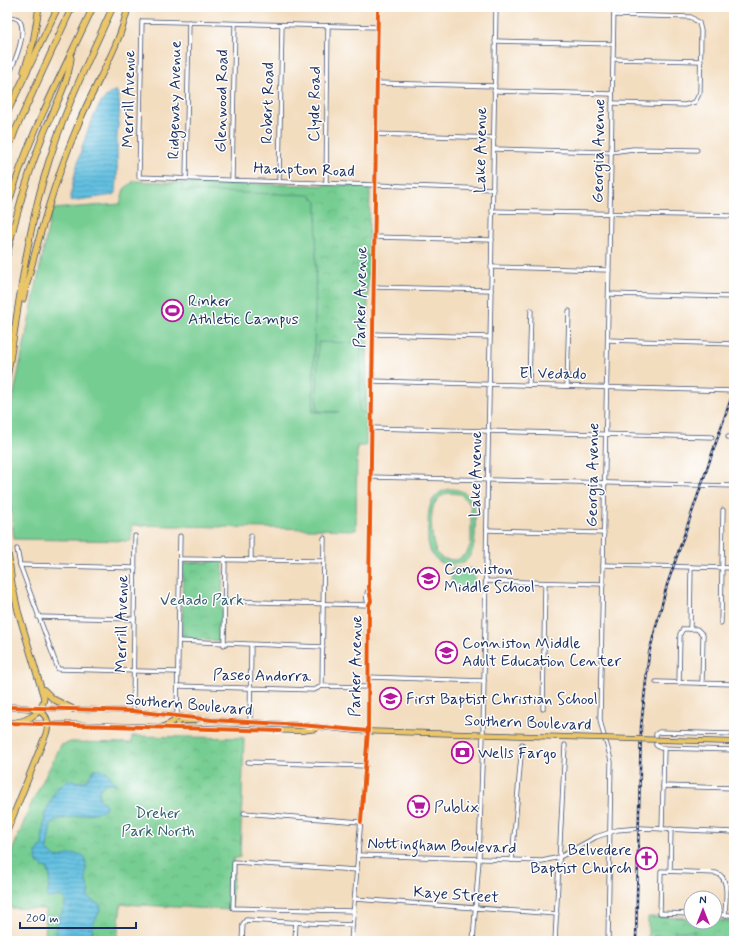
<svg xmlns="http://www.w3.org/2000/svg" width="741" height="948" font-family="Mynerve,sans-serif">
<defs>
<pattern id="park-crowns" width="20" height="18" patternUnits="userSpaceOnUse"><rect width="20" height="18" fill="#76cd92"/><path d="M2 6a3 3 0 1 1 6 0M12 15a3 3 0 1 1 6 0" fill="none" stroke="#66b080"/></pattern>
<pattern id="water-rules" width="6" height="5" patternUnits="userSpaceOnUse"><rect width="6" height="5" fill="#62c0e0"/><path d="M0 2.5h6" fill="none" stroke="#509cb9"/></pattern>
</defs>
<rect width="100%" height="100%" fill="#fff"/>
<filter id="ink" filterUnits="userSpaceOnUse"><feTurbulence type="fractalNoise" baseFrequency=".025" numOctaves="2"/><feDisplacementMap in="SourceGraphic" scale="8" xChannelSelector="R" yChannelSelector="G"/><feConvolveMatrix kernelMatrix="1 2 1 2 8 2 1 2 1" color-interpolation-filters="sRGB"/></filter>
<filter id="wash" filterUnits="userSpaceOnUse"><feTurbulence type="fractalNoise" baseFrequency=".012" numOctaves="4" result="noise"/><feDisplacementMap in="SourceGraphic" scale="16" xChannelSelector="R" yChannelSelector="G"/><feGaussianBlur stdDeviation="0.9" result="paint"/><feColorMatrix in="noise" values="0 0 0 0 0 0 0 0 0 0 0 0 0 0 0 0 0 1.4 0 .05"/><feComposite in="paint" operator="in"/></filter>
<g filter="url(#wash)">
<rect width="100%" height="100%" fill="#f3ddbf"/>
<g fill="url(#park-crowns)" stroke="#487e78">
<path d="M182 183 367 186 370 190 366 413 313 412 316 202 181 191Z"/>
<path d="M220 560 223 563 221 641 182 638 183 563 208 562Z"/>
<path d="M132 736 244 738 240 857 234 859 231 910 121 904 117 941H45L46 909 7 908V864L31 804 61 745 71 742 132 743Z"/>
<path d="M648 917 691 918V922H715V920L734 921V941H648Z"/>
</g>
<g fill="#76cd92" stroke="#487e78" fill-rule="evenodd">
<path d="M134 181 182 183V191L310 195 317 202 313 412H340L317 411 318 342 361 343 359 412 366 413V446H357L356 530 132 525 131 541 14 539 7 469V427L52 209 120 204 124 189Z"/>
<path d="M449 489C463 489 472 495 475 510 475 529 480 568 450 564 443 564 436 561 432 554 427 546 428 536 428 527 428 510 429 494 449 489ZM448 493 460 494 469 503 471 507V543L467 553 457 560 443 559 438 555C431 546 429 512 435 503 438 498 442 495 448 493Z"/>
<path d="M452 568 475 569 474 587 451 586Z"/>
<rect x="675" y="931" width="19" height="10"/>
<path d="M654 935 674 936V941H654Z"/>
</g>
<g fill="url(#water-rules)" stroke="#3e789f">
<path d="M116 90C123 105 118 121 117 137 117 156 118 174 116 193L114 195 70 201C72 179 90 108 108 95 110 93 113 92 116 90Z"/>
<path d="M95 769 106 771 117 785 113 783H105L99 790V799L105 803 106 809 103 811 55 820 51 824 47 849 56 858C104 844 76 870 90 891L88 896 91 900 100 905 101 910C93 921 91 928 93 941H57L56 925 66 903 62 896 47 898 50 878 48 869 37 863 36 853 42 845 45 814 48 806 57 788 70 779 77 782 86 781Z"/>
</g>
</g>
<g filter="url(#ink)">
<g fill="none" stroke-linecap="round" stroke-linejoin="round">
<defs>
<g id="minor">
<path d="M7 17C11 17 16 17 19 20 29 32 12 67 7 80"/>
<path d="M377 27 142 21 139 177 493 189"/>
<path d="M495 41 613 44"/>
<path d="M613 59 701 61"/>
<path d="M377 83 495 86"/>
<path d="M494 91 612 94"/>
<path d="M612 103 685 105 695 102 700 92 701 31 699 23 691 17 614 15"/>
<path d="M376 134 494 138"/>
<path d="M494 149 611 152 633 149 697 150"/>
<path d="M186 178 189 22"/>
<path d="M232 180 235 24"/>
<path d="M279 181 282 25"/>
<path d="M326 182 328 26"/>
<path d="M492 211 734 216"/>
<path d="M374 237 492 240"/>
<path d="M491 267 609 270"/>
<path d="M374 287 491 290"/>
<path d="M609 294 734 297"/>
<path d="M373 334 490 337"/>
<path d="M608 340 734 344"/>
<path d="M372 381 734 391"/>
<path d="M529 385 531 310"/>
<path d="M567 386 569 311"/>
<path d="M371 428 712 437"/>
<path d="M728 437H734"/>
<path d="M371 477 734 486"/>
<path d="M487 530 604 533"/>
<path d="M17 549 20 565 58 669 178 672"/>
<path d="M180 559 324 561"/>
<path d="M251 559V536"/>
<path d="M20 565 135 568"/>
<path d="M603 565 734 568"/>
<path d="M486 581 603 584"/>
<path d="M224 601 369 605"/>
<path d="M369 605C365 599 366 594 369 588"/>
<path d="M38 617 134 619"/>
<path d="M721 623 723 510"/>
<path d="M690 629 691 567"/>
<path d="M179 641 323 647"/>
<path d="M224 645 225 558"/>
<path d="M368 677 484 681"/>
<path d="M656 682 734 684"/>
<path d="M679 683 680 634 683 629H697L703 635 702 683"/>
<path d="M178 686 314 690 322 686 367 687"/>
<path d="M322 686 324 538"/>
<path d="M543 709 545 583"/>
<path d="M133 711 135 536"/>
<path d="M177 716 180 536"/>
<path d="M250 722 251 645"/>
<path d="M734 734 659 732 656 734V745L660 748 734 750"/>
<path d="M248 762 366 766"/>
<path d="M663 786 734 788"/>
<path d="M244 813 361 822"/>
<path d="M662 829 664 748"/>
<path d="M358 855 542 861 560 857 596 837 617 830 641 828 734 832"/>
<path d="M512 860 522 744"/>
<path d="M670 871 671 829"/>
<path d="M355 899 557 914"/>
<path d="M354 911 233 908 234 862 357 870"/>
<path d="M691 914 660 913 661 871 716 873C731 877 725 903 725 915"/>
<path d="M715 915H734"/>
<path d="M242 941 243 924 246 920 353 925"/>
<path d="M295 941 296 922"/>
<path d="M351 941 368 731 369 605 371 601 369 588 378 7"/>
<path d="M473 941 479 859 483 735 496 7"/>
<path d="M555 941 565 745"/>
<path d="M608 941 611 762C609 747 602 734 600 719L614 7"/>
</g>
<g id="major">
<path d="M37 708 133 711 212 720 301 725 359 731 531 736"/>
<path d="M18 723 301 731 316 729"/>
<path d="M164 726 174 721 177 716"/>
<path d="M177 728 178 723 181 721H193L198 719"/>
</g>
<g id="highway">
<path d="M24 71 33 43 39 7"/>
<path d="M7 113 58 7"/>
<path d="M7 154 15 131 72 7"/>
<path d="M7 209C27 138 62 74 93 7"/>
<path d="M7 255C16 214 28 174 43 135 53 110 68 85 71 58"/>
<path d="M23 299C38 239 54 182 78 125 94 85 119 49 128 7"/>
<path d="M7 378C18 313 25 245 43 181 60 120 86 64 113 7"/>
<path d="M7 544 12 584 18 611 44 698C42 716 23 723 7 723"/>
<path d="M44 690 53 699 73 709"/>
<path d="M7 707C25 707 55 706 46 734L7 831"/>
</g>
</defs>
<use href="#minor" stroke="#3b496d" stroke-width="5"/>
<use href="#major" stroke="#3b496d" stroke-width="6"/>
<use href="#highway" stroke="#3b496d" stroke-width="7"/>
<use href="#minor" stroke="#fff" stroke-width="3.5"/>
<use href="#major" stroke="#eac669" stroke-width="4.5"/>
<use href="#highway" stroke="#eac669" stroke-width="5.5"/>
<defs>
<path id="rail" d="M636 941 641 727 649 653 667 585 734 390"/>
</defs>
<use href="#rail" stroke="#1b2f5e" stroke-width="2.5"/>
<use href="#rail" stroke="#fff" stroke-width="1" stroke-dasharray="3" stroke-linecap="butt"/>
<defs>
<path id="major-bridge" d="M531 736 734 742"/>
</defs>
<use href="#major-bridge" stroke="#3b496d" stroke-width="6" stroke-linecap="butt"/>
<use href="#major-bridge" stroke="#eac669" stroke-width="4.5"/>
<defs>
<g id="cycleway">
<path d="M7 707 133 711 212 720 301 725 368 731"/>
<path d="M7 723 280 731"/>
<path d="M361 822 368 731 369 605 371 601 369 588 378 7"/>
</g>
</defs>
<use href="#cycleway" stroke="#fff" stroke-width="6"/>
<use href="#cycleway" stroke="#e8590c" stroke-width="4"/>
</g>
</g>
<defs>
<symbol id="stadium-ring" viewBox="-11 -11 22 22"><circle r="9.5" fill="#fff" stroke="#b5179e" stroke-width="1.5"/><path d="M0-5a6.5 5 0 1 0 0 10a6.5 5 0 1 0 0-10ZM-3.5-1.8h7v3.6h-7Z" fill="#b5179e"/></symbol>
<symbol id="school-ring" viewBox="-11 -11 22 22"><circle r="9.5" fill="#fff" stroke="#b5179e" stroke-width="1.5"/><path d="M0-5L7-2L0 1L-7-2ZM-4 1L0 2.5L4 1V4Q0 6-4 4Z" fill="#b5179e"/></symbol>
<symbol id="bank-ring" viewBox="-11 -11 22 22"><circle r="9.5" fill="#fff" stroke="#b5179e" stroke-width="1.5"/><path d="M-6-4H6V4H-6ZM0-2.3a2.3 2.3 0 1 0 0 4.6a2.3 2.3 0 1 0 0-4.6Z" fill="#b5179e"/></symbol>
<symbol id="supermarket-ring" viewBox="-11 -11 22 22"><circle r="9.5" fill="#fff" stroke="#b5179e" stroke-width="1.5"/><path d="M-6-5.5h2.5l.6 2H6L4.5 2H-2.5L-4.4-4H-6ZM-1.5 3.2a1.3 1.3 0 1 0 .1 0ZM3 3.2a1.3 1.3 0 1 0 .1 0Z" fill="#b5179e"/></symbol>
<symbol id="church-ring" viewBox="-11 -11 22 22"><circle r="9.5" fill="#fff" stroke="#b5179e" stroke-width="1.5"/><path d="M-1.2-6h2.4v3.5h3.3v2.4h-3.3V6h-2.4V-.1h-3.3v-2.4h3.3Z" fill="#b5179e"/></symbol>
</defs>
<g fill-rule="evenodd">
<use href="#stadium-ring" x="160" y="298" width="25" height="25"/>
<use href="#school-ring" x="416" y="566" width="25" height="25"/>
<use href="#school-ring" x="434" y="640" width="25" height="25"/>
<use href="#school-ring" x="378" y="686" width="25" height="25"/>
<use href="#bank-ring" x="450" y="740" width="25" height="25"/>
<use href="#supermarket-ring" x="406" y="794" width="25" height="25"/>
<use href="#church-ring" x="634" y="846" width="25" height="25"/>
</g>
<g text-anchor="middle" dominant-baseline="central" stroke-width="3" stroke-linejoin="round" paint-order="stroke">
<g font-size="16" fill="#1b2f5e" stroke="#fff">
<text transform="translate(129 99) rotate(-89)">Merrill Avenue</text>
<text transform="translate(175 100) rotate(-89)">Ridgeway Avenue</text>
<text transform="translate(222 101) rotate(-89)">Glenwood Road</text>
<text transform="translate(268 103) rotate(-89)">Robert Road</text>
<text transform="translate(315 104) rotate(-89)">Clyde Road</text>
<text transform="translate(481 150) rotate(-89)">Lake Avenue</text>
<text transform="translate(599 151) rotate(-89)">Georgia Avenue</text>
<text transform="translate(304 170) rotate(2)">Hampton Road</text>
<text transform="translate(361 297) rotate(-89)">Parker Avenue</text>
<text transform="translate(553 374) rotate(1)">El Vedado</text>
<text transform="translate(476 474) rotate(-89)">Lake Avenue</text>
<text transform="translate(593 475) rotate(-89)">Georgia Avenue</text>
<text transform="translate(122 624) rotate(-89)">Merrill Avenue</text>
<text transform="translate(356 666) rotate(-89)">Parker Avenue</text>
<text transform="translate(262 676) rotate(1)">Paseo Andorra</text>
<text transform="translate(189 705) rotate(5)">Southern Boulevard</text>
<text transform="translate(528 723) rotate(2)">Southern Boulevard</text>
<text transform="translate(442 846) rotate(2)">Nottingham Boulevard</text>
<text transform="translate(456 895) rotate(4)">Kaye Street</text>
</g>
<g font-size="16" fill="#1b2f5e" stroke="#fff" text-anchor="start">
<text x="188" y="301">Rinker<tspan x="188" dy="18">Athletic Campus</tspan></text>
<text x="444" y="569">Conniston<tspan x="444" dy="18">Middle School</tspan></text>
<text x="462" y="643">Conniston Middle<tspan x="462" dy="18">Adult Education Center</tspan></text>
<text x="406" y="699">First Baptist Christian School</text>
<text x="478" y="753">Wells Fargo</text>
<text x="434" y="807">Publix</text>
<text x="632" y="850" text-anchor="end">Belvedere<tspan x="632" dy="18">Baptist Church</tspan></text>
</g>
<g font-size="16" fill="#365e6e" stroke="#fff">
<text x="202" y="600">Vedado Park</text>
<text x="158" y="813">Dreher<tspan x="158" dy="18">Park North</tspan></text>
</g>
</g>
<rect width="741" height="948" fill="none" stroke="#fff" stroke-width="24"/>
<g transform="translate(703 910)"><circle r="19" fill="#ffffff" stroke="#a4acbf"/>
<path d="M0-3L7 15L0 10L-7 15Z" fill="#b5179e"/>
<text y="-6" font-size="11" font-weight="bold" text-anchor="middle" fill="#1b2f5e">N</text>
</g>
<path d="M20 922v6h116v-6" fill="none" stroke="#1b2f5e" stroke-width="2"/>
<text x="26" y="922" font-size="12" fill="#1b2f5e" stroke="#ffffff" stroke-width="3" paint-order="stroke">200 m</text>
</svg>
